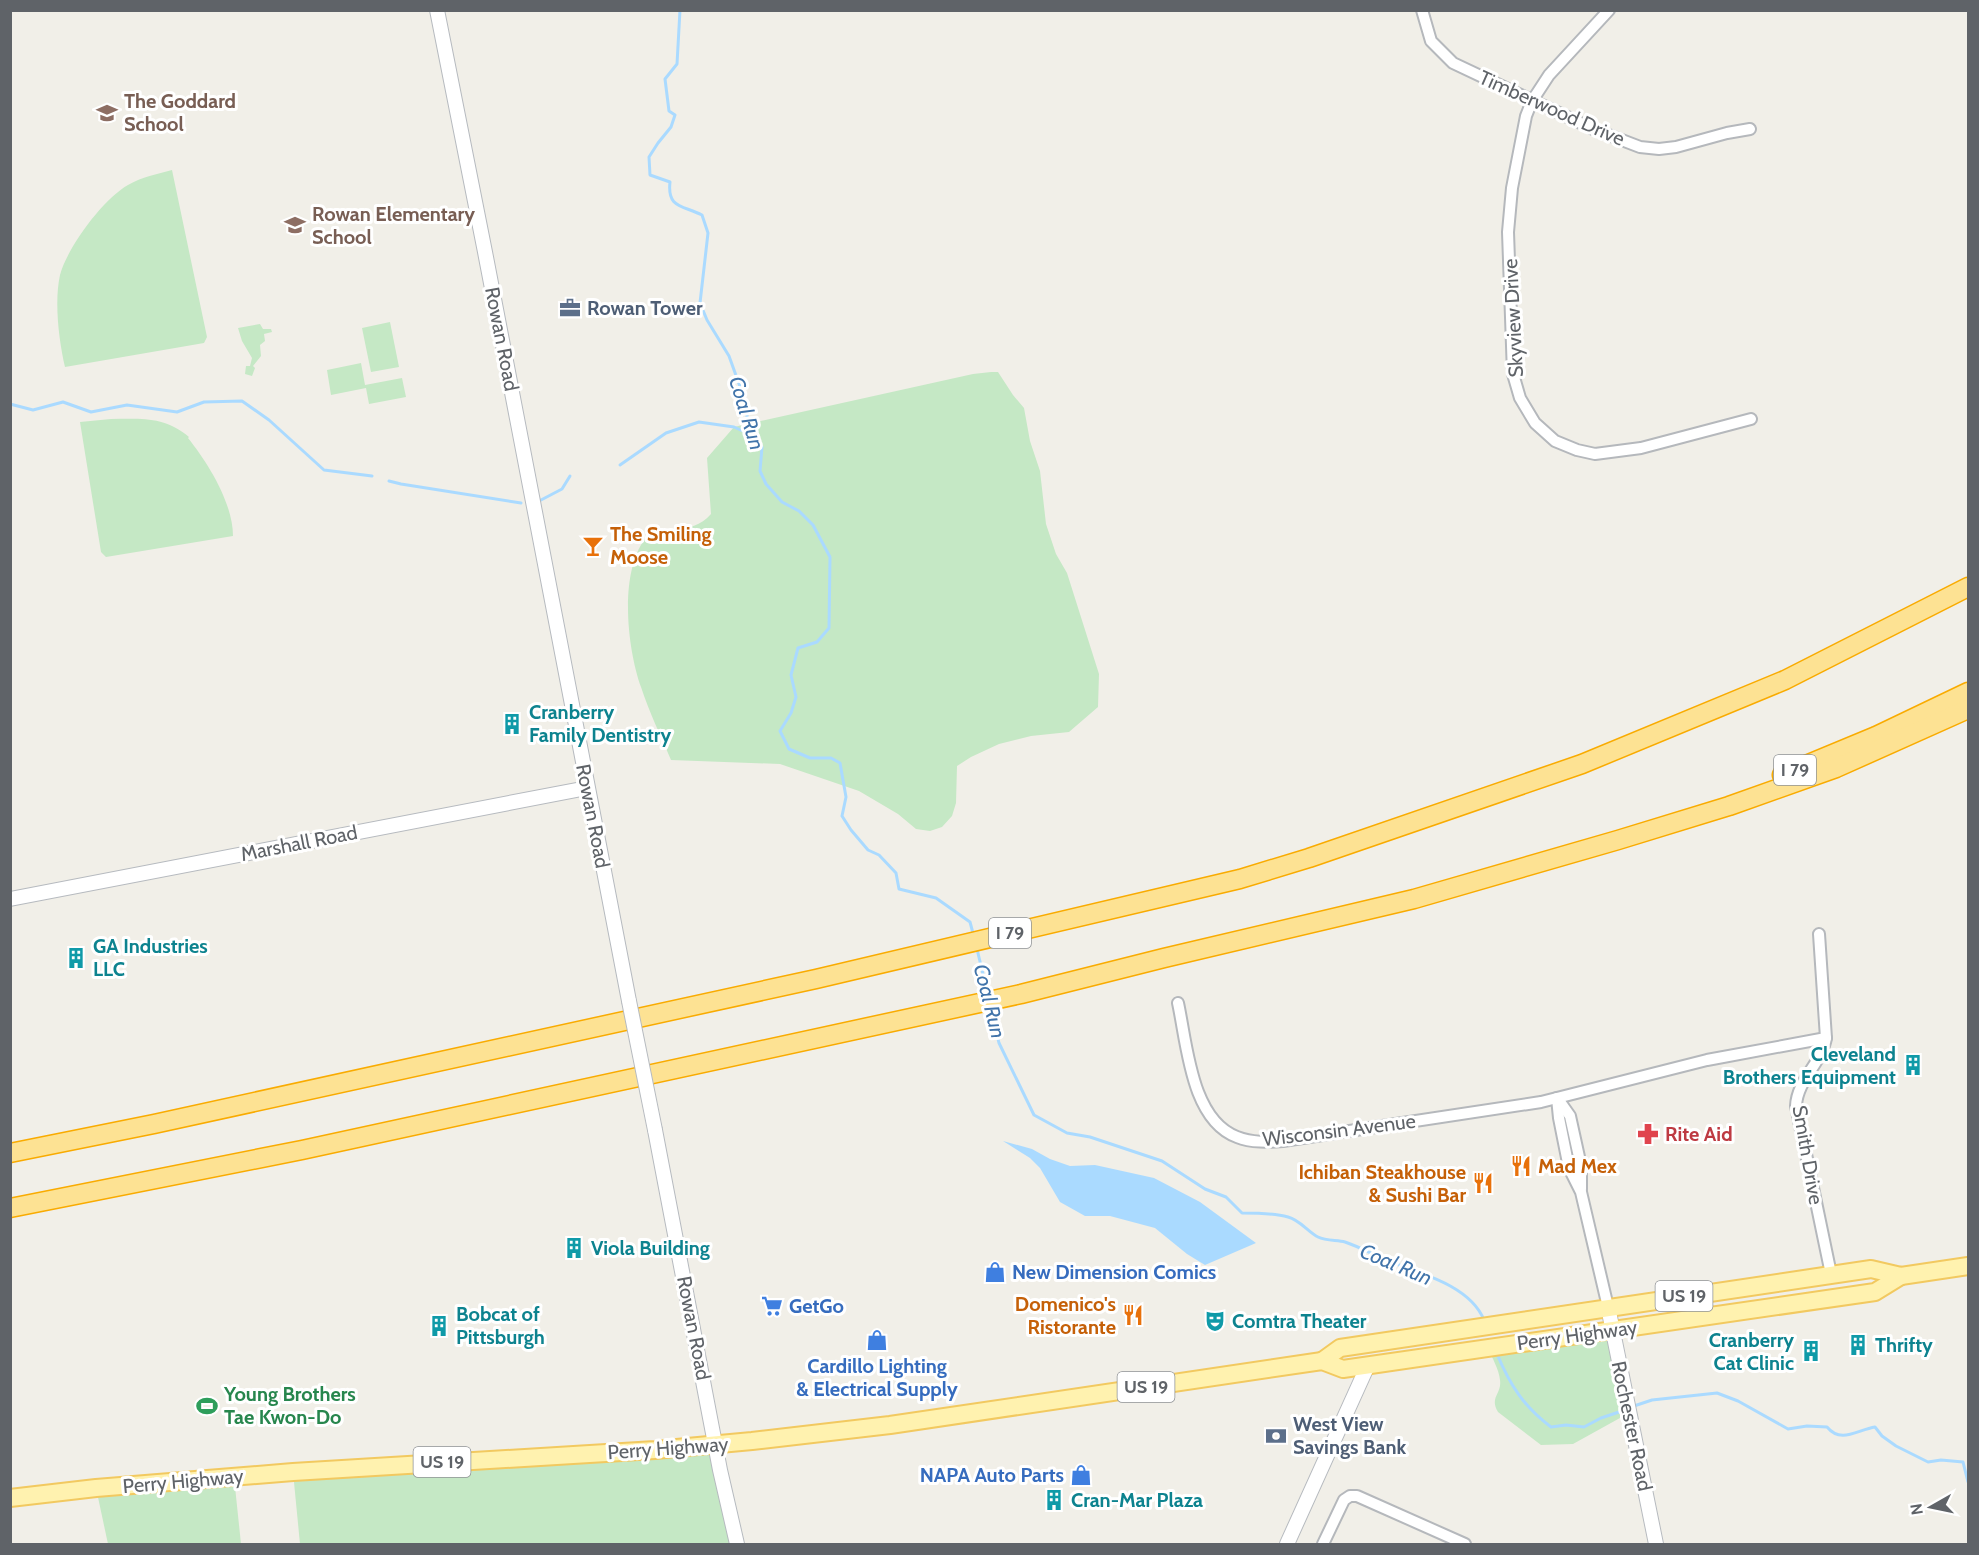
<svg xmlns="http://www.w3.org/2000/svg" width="1979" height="1555" font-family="Cabin,sans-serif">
<rect width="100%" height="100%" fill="#f1efe8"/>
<g fill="#c5e8c5">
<path d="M172 170 207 337 204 343 65 367C59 341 54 302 60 275 67 248 103 199 128 185 142 177 157 174 172 170Z"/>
<path d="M390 322 399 367 371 372 362 328Z"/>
<path d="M260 324 263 329H271L272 332 264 334 265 341 260 345 261 356 253 366 255 368 252 376 245 374 246 366H250L252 358 242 341 238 328Z"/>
<path d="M361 363 365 385 402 378 406 397 369 404 366 388 331 395 327 370Z"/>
<path d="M991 372H998L1013 395 1024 408 1030 441 1040 471 1046 524 1056 554 1067 573 1099 674 1098 707 1069 732 1031 736 999 744 971 757 957 766 956 803 952 816 942 827 930 831 916 829 898 814 859 791 780 764 671 760C661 736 649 712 641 687 627 648 618 569 648 535 658 523 691 538 711 514L707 458 734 427 973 374Z"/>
<path d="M111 419C141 419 164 416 189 437L188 438C208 463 233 503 233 536L106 557 101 552 80 422Z"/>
<path d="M1612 1330 1629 1413 1573 1444 1541 1445 1498 1412C1489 1397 1502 1394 1500 1380 1499 1369 1492 1358 1488 1348Z"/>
<path d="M716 1445 737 1544H300L293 1472Z"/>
<path d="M234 1477 241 1544H108L96 1488Z"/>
</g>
<path fill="#aadaff" d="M1003 1141 1032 1149 1050 1159 1070 1166 1095 1165 1154 1178 1200 1202 1256 1243 1205 1265 1187 1254 1155 1228 1110 1216H1085L1060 1202 1040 1168 1030 1158Z"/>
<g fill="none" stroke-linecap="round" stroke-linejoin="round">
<g stroke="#aadaff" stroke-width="3">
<path d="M680 10 677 64 665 79 669 111 675 115 671 127 658 143 649 157 650 175 670 182C667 208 682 205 702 215L708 233 700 303 707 320 729 356 747 406V423L762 447 760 471 766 484 782 502 799 511 813 525 830 557 829 628 817 642 798 648 791 675 796 697 791 713 780 731 789 749 810 758H831L840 763 846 797 842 816 851 830 868 850 879 855 896 873 899 889 936 898 970 922 974 937"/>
<path d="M10 404 33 410 63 402 91 412 127 405 177 412 204 402 242 401 269 420 324 470 372 476"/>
<path d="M620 465 666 433 699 422 734 427 754 436"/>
<path d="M389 481 401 484 521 503"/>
<path d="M541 500 562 489 570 476"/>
<path d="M977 949 988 995"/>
<path d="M990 1007 999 1043 1034 1115 1067 1133 1090 1137 1162 1161 1205 1189 1226 1197 1242 1213C1257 1213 1273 1213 1288 1217 1300 1220 1308 1232 1318 1237 1326 1241 1337 1240 1345 1242 1360 1247 1374 1255 1388 1261 1419 1273 1470 1285 1484 1320"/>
<path d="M1497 1354C1510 1385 1524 1407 1551 1427L1566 1425 1584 1427 1601 1418 1625 1410"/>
<path d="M1631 1407 1652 1400 1717 1393 1738 1401 1788 1429 1807 1426 1827 1427C1841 1444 1857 1430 1875 1427L1882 1436 1896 1446 1928 1462 1941 1460 1963 1462 1968 1482"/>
</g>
<defs>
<g id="street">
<path d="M1422 10 1431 41 1453 63 1593 129 1640 147 1659 149 1676 147 1727 133 1750 129"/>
<path d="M1609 10 1549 75 1532 101 1526 116 1512 188 1508 232 1513 374 1520 398 1535 423 1555 441 1577 450 1595 454 1641 448 1751 419"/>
<path d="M1819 934 1826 1038C1822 1063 1797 1080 1796 1106L1831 1274"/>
<path d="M1178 1003C1187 1044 1191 1120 1237 1137 1252 1143 1268 1142 1283 1141L1541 1102 1707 1060 1826 1038"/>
<path d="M1557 1098 1559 1118 1569 1168 1581 1192 1608 1307"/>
<path d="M1558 1099 1570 1116 1581 1166V1189"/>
<path d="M1323 1544 1344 1500 1350 1496H1357L1465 1544"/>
</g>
<g id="secondary">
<path d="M437 10 485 252 629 1001"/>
<path d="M10 899 587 788"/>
<path d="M655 1130 720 1470 737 1544"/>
<path d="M1608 1307 1656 1544"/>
<path d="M1287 1544 1368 1365"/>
</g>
<g id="primary">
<path d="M1322 1361 1340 1348 1871 1269 1901 1276 1968 1266"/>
<path d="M10 1498 96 1488 293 1472 655 1450 752 1441 890 1425 1322 1361 1343 1369 1875 1292 1901 1276"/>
</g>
<g id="highway">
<path d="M1782 775 1876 736 1968 692"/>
<path d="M10 1153 154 1124 816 979 1240 879 1309 858 1582 764 1785 680 1968 587"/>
<path d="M10 1208 302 1150 1021 994 1164 958 1414 899 1618 840 1729 806 1836 768 1968 709"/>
</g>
</defs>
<use href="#street" stroke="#b5b8bc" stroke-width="14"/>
<use href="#secondary" stroke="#b6babf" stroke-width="16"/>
<use href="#primary" stroke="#f2c960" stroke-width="20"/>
<use href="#highway" stroke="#f9ab00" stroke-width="21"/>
<use href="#street" stroke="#fff" stroke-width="10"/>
<use href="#secondary" stroke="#fff" stroke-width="14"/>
<use href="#primary" stroke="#fff2af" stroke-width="16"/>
<use href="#highway" stroke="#fde293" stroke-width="18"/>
<defs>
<path id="secondary-bridge" d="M629 1001 655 1130"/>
</defs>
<use href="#secondary-bridge" stroke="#b6babf" stroke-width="16" stroke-linecap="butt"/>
<use href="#secondary-bridge" stroke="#fff" stroke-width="14"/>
</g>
<defs>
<symbol id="school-bare" viewBox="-9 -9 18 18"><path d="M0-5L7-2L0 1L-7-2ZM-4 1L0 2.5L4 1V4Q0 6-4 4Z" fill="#8d6e63" stroke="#fff" stroke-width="2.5" paint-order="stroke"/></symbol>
<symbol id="office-bare" viewBox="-9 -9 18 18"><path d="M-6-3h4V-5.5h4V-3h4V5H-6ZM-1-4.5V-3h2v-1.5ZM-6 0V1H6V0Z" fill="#5c6f8a" stroke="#fff" stroke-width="2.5" paint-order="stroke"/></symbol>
<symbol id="bar-bare" viewBox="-9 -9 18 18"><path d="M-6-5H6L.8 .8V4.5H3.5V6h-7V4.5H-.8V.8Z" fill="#e8710a" stroke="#fff" stroke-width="2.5" paint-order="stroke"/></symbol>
<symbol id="building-bare" viewBox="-9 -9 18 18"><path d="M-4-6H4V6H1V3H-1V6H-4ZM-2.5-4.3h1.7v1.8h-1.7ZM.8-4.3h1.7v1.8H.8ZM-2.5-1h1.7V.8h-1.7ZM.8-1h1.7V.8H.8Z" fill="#0f9aa8" stroke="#fff" stroke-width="2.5" paint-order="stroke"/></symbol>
<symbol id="pharmacy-bare" viewBox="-9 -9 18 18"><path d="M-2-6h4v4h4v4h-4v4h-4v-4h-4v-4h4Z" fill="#e0444e" stroke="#fff" stroke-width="2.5" paint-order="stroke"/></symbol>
<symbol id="restaurant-bare" viewBox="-9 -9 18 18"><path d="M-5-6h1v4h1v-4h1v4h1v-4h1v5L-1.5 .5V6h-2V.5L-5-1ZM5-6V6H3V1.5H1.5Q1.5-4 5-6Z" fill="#e8710a" stroke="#fff" stroke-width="2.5" paint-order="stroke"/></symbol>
<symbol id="shop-bare" viewBox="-9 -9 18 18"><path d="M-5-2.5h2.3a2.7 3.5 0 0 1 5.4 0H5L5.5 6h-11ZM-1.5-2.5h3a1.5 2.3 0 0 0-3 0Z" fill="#3f7fe0" stroke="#fff" stroke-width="2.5" paint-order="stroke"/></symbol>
<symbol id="supermarket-bare" viewBox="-9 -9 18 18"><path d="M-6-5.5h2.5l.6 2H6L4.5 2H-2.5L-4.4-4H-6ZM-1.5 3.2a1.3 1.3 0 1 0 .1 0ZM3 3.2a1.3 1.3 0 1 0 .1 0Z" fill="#3f7fe0" stroke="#fff" stroke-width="2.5" paint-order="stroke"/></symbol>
<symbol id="theatre-bare" viewBox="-9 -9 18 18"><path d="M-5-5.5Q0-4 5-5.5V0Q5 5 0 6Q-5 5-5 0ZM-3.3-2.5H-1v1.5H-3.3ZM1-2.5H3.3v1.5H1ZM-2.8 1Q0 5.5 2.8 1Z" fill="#0f9aa8" stroke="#fff" stroke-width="2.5" paint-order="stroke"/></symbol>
<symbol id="stadium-bare" viewBox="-9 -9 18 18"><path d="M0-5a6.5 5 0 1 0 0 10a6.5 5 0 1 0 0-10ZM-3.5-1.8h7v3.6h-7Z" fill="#2e9e5b" stroke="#fff" stroke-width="2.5" paint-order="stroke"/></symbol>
<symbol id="bank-bare" viewBox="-9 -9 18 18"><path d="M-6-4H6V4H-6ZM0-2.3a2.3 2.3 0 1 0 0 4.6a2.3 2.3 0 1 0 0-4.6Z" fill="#5c6f8a" stroke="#fff" stroke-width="2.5" paint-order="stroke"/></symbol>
</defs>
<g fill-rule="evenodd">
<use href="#school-bare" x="92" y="98" width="30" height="30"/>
<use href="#school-bare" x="280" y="210" width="30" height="30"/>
<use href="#office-bare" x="555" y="293" width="30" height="30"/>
<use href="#bar-bare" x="578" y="531" width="30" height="30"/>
<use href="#building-bare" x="497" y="709" width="30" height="30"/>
<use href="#building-bare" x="61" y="943" width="30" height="30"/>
<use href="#building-bare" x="1898" y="1050" width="30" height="30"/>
<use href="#pharmacy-bare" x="1633" y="1119" width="30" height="30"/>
<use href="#restaurant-bare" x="1506" y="1151" width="30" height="30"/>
<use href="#restaurant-bare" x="1468" y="1168" width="30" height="30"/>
<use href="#building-bare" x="559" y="1233" width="30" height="30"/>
<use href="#shop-bare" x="980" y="1257" width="30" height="30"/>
<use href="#supermarket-bare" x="757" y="1291" width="30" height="30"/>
<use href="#restaurant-bare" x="1118" y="1300" width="30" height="30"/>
<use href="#theatre-bare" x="1200" y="1306" width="30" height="30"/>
<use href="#building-bare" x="424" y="1311" width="30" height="30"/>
<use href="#shop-bare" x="862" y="1325" width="30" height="30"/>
<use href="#building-bare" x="1843" y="1330" width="30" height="30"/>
<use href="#building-bare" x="1796" y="1336" width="30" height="30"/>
<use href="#stadium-bare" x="192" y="1391" width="30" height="30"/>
<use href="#bank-bare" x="1261" y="1421" width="30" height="30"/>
<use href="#shop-bare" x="1066" y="1460" width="30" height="30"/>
<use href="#building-bare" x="1039" y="1485" width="30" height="30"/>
</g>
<g text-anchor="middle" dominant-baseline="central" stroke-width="6" stroke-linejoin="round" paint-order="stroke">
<g fill="#fff" stroke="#8f9295" stroke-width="1.5">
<rect x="1774" y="755" width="42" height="30" rx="4.5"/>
<rect x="989" y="918" width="42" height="30" rx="4.5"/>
<rect x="1655.5" y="1281" width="57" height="30" rx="4.5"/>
<rect x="1117.5" y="1372" width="57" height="30" rx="4.5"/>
<rect x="413.5" y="1447" width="57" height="30" rx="4.5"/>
</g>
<g font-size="18" font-weight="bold" fill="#5f6368">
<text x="1795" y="770">I 79</text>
<text x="1010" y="933">I 79</text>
<text x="1684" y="1296">US 19</text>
<text x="1146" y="1387">US 19</text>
<text x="442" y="1462">US 19</text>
</g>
<g font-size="20" font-weight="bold" fill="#785e54" stroke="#fff" text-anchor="start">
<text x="124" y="101">The Goddard<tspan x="124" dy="23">School</tspan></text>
<text x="312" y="214">Rowan Elementary<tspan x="312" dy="23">School</tspan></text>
</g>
<g font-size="20" fill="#5f6368" stroke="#fff">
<text transform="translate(1552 108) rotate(24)">Timberwood Drive</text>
<text transform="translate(1513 318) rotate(-93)">Skyview Drive</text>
<text transform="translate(502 339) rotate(79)">Rowan Road</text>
<text transform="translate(593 816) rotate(79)">Rowan Road</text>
<text transform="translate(299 843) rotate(-11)">Marshall Road</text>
<text transform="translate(1339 1130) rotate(-7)">Wisconsin Avenue</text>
<text transform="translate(1808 1155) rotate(80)">Smith Drive</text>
<text transform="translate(694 1328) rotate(79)">Rowan Road</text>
<text transform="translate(1577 1335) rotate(-8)">Perry Highway</text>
<text transform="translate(1632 1426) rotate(78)">Rochester Road</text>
<text transform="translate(668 1448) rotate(-4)">Perry Highway</text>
<text transform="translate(183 1481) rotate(-5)">Perry Highway</text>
</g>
<g font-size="20" font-weight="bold" fill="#4e5e75" stroke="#fff" text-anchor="start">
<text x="587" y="308">Rowan Tower</text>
<text x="1293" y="1424">West View<tspan x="1293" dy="23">Savings Bank</tspan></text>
</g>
<g font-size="20" font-weight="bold" fill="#c56008" stroke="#fff" text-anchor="start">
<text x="610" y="534">The Smiling<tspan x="610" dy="23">Moose</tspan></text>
<text x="1538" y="1166">Mad Mex</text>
<text x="1466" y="1172" text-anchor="end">Ichiban Steakhouse<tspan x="1466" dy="23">&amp; Sushi Bar</tspan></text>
<text x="1116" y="1304" text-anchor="end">Domenico's<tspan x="1116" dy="23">Ristorante</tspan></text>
</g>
<g font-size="20" font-weight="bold" fill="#0d838f" stroke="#fff" text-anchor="start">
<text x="529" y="712">Cranberry<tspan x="529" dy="23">Family Dentistry</tspan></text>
<text x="93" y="946">GA Industries<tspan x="93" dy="23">LLC</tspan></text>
<text x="1896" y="1054" text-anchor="end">Cleveland<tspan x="1896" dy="23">Brothers Equipment</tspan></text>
<text x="591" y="1248">Viola Building</text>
<text x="456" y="1314">Bobcat of<tspan x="456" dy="23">Pittsburgh</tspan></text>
<text x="1232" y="1321">Comtra Theater</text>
<text x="1794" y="1340" text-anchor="end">Cranberry<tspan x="1794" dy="23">Cat Clinic</tspan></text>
<text x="1875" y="1345">Thrifty</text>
<text x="1071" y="1500">Cran-Mar Plaza</text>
</g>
<g font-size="20" font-weight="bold" fill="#be3a42" stroke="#fff" text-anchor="start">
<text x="1665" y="1134">Rite Aid</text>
</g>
<g font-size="20" font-weight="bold" fill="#366cbe" stroke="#fff" text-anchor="start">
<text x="1012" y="1272">New Dimension Comics</text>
<text x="789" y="1306">GetGo</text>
<text x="877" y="1366" text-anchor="middle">Cardillo Lighting<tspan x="877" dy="23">&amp; Electrical Supply</tspan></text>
<text x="1064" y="1475" text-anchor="end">NAPA Auto Parts</text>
</g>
<g font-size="20" font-weight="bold" fill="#27864d" stroke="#fff" text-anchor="start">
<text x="224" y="1394">Young Brothers<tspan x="224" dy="23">Tae Kwon-Do</tspan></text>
</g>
<g font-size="21" font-style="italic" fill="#4174aa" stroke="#fff">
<text transform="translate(747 413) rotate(73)">Coal Run</text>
<text transform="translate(990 1001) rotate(76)">Coal Run</text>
<text transform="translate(1396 1264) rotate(23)">Coal Run</text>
</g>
</g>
<rect width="1979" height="1555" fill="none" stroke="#5f6368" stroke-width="24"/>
<g transform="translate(1931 1507) rotate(261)" stroke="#ffffff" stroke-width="4.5" paint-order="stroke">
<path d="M0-4.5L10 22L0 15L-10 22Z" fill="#5f6368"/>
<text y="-9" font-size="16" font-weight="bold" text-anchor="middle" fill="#5f6368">N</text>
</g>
</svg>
